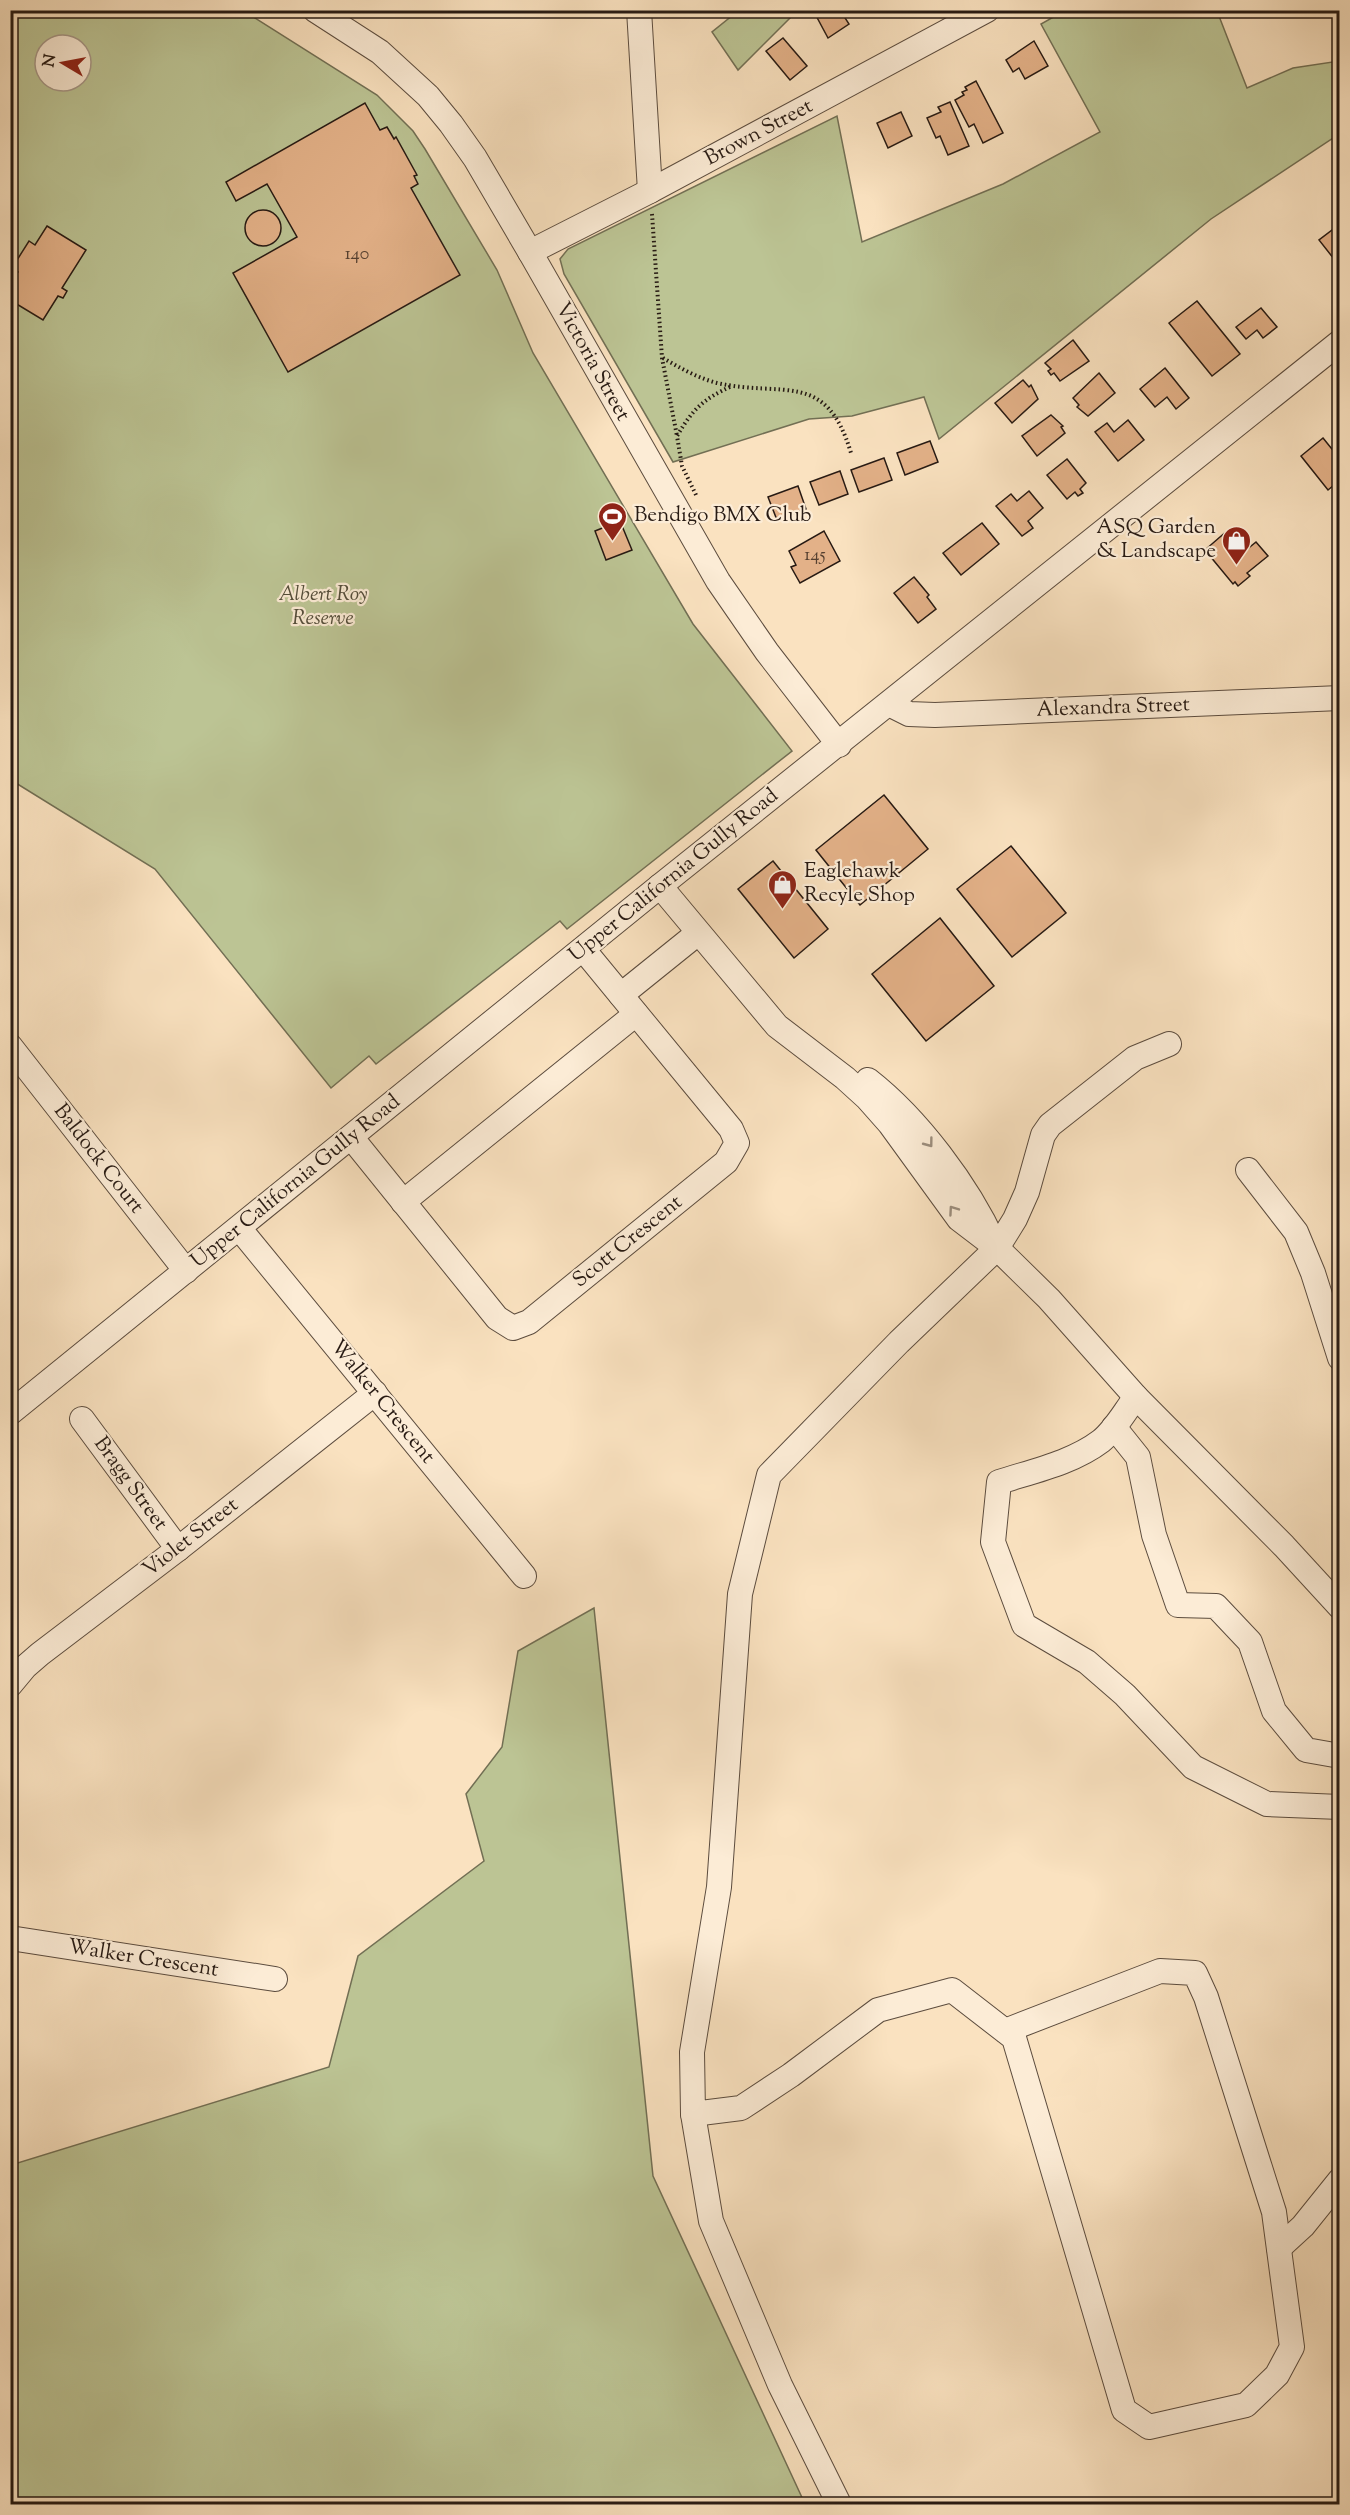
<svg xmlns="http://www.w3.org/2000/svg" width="1350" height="2515" font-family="'Sorts Mill Goudy',serif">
<rect width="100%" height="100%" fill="#fae2c0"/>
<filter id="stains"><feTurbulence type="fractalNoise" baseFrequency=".00333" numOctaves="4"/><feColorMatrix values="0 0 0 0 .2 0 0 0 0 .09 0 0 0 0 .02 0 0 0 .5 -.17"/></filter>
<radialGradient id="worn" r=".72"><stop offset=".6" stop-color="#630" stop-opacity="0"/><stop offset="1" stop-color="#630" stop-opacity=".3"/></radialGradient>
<g fill="#bcc494" stroke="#726f54" stroke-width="1.5" fill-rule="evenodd">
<path d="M10 11H244L377 95 413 131 425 149 497 270 533 353 693 624 792 751 567 929 560 921 376 1064 369 1056 331 1088 155 869 11 780ZM45 45H81V81H45Z"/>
<path d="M738 11H797L738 70 712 32Z"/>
<path d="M1064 11H1217L1247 88 1293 68 1339 61V134L1211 219 939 439 924 397 852 416 809 419 673 462 564 274 560 259 568 249 837 116 862 242 1003 184 1100 132 1041 24Z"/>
<path d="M594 1608 653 2176 805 2504H11V2165L329 2067 358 1956 484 1861 466 1794 502 1747 518 1651Z"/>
</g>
<g fill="#e3b188" stroke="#271a13" stroke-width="1.5">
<path d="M813 10H840L849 24 828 38Z"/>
<path d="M783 38 807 66 790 80 766 51Z"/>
<path d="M1034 41 1048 66 1025 79 1019 68 1013 72 1006 60Z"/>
<path d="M976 81 1003 133 983 143 974 124 969 127 955 100 964 95 962 92 967 90 965 87Z"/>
<path d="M950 102 969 146 948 155 940 136 936 138 927 118 941 112 938 107Z"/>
<path d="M365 103 380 130 387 127 394 139 396 137 417 175 414 176 418 184 411 188 460 275 288 372 233 273 297 237 267 184 236 201 226 182Z"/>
<path d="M901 112 912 136 888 148 877 123Z"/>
<circle cx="263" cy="228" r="18"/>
<path d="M1340 224V254L1334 259 1319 240Z"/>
<path d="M47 226 86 250 62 288 67 291 63 298 58 296 43 320 10 300V283L18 272 12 268 29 241 35 245Z"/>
<path d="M1197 301 1240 354 1212 376 1169 323Z"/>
<path d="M1261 308 1277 327 1263 338 1257 330 1246 339 1236 327Z"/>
<path d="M1073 340 1089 361 1060 381 1054 373 1051 375 1048 371 1051 369 1045 363Z"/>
<path d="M1165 368 1189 398 1176 409 1167 397 1155 407 1140 389Z"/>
<path d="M1099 373 1115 393 1088 416 1077 407 1079 405 1073 398Z"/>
<path d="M1023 380 1029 387 1031 385 1038 399 1012 423 995 403Z"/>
<path d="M1051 415 1063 426 1061 427 1065 433 1037 456 1022 436Z"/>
<path d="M1128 420 1144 440 1118 461 1095 432 1107 423 1114 432Z"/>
<path d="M1323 438 1340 459V480L1328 490 1301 456Z"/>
<path d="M930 441 938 462 905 475 897 453Z"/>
<path d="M884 458 892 480 859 492 851 470Z"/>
<path d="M1067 459 1086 483 1080 489 1083 493 1078 496 1075 492 1067 499 1047 475Z"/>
<path d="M840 471 848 494 819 505 810 482Z"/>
<path d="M798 486 806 509 777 520 768 497Z"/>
<path d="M1029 491 1043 508 1028 521 1033 528 1022 536 996 506 1011 494 1017 501Z"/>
<path d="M620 521 632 550 606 560 595 531Z"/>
<path d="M982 523 999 544 961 575 943 553Z"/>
<path d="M1228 530 1245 551 1256 542 1268 556 1247 573 1250 576 1238 586 1235 582 1233 584 1205 550Z"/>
<path d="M824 531 840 561 800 583 791 567 796 565 789 551Z"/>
<path d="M914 577 929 595 927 597 936 609 918 623 894 593Z"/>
<path d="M884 795 928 849 860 905 816 850Z"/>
<path d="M1011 846 1066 913 1012 957 957 889Z"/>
<path d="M773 861 828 929 794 958 738 889Z"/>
<path d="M940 918 994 986 926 1041 872 974Z"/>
</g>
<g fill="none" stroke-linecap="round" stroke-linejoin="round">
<defs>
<g id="minor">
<path d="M315 10 380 52 428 96 451 124 475 158 530 252 718 581 767 652 839 745"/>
<path d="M639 10 650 191"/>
<path d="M530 252 650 191 987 10"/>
<path d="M889 704 909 714 935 715 1340 698"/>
<path d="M660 886 777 1026 845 1078 867 1098 890 1124 959 1219 997 1248 1049 1299 1136 1397 1284 1546 1340 1607"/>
<path d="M621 995 698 933"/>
<path d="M10 1046 186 1271"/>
<path d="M868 1080C918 1119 968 1186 994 1243"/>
<path d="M351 1137 497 1318 513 1328 529 1322 726 1162 737 1143 731 1129 583 949"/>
<path d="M1248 1170 1296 1232 1313 1273 1340 1358"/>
<path d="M403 1202 636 1014"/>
<path d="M239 1228 524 1576"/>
<path d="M1136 1397C1125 1411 1115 1430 1101 1441 1072 1463 1033 1471 999 1482L993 1542 1024 1625 1087 1662 1125 1695 1193 1767 1267 1804 1340 1807"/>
<path d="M10 1413 660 886 1340 342"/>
<path d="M82 1419 178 1549"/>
<path d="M1114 1427 1138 1457 1154 1535 1178 1605 1216 1606 1250 1642 1274 1711 1306 1750 1340 1756"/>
<path d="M10 1685 25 1667 40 1654 178 1549 375 1393"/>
<path d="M10 1938 275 1979"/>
<path d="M1005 2031 1160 1971 1195 1973 1206 1997 1274 2212 1292 2347 1277 2375 1246 2405 1149 2427 1124 2410 1014 2038 952 1990 878 2010 791 2075 741 2108 693 2114 692 2052 719 1887 740 1594 769 1475 899 1342 997 1248 1015 1219 1027 1192 1043 1135 1050 1125 1135 1058 1169 1044"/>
<path d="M693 2114 711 2221 780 2385 839 2504"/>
<path d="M1279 2248 1303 2226 1340 2180"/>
</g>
</defs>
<use href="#minor" stroke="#5c4c3e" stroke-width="26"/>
<g stroke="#271a13" stroke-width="4" stroke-dasharray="1.5 3" stroke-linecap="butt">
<path d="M652 214 662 358 677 436"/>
<path d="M663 358C680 368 698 378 717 383 783 398 826 369 851 453"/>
<path d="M696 495 682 466 677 436C693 409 703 399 732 386"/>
</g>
<use href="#minor" stroke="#fcecd6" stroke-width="24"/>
</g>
<defs><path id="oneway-chevron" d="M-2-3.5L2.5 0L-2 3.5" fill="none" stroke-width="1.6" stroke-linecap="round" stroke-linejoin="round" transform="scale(1.5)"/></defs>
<g stroke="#9c8e7e">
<use href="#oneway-chevron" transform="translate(929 1143) rotate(53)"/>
<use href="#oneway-chevron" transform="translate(953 1210) rotate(-125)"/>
</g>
<defs>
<symbol id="stadium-pin" viewBox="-11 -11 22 30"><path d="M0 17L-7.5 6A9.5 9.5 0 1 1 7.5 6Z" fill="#8f2418" stroke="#fcecd6"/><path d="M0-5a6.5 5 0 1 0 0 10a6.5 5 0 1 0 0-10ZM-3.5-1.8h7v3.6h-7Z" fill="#fff"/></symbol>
<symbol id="shop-pin" viewBox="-11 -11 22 30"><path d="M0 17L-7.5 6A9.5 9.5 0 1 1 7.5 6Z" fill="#8f2418" stroke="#fcecd6"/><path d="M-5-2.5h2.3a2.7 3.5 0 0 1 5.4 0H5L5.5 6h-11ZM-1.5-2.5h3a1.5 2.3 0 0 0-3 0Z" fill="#fff"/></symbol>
</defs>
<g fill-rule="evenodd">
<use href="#stadium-pin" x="596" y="500" width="33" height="45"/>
<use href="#shop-pin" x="1220" y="524" width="33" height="45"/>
<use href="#shop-pin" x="766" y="868" width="33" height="45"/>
</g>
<g text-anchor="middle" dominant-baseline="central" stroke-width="4.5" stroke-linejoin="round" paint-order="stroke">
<g font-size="18" fill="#564030">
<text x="357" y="255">140</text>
<text x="815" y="556">145</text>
</g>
<g font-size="21" fill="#271a13" stroke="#fcecd6">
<text transform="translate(759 133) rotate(-28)">Brown Street</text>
<text transform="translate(592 362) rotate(61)">Victoria Street</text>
<text transform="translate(1113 708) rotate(-2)">Alexandra Street</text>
<text transform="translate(674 876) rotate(-39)">Upper California Gully Road</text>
<text transform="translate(98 1159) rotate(52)">Baldock Court</text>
<text transform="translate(296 1182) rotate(-39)">Upper California Gully Road</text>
<text transform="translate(628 1242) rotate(-39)">Scott Crescent</text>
<text transform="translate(382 1402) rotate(51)">Walker Crescent</text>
<text transform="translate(130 1484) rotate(54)">Bragg Street</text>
<text transform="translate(191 1538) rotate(-38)">Violet Street</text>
<text transform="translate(143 1959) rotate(9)">Walker Crescent</text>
</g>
<g font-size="21" fill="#271a13" stroke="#fcecd6" text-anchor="start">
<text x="634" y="516">Bendigo BMX Club</text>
<text x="1216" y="528" text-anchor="end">ASQ Garden<tspan x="1216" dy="24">&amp; Landscape</tspan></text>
<text x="804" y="872">Eaglehawk<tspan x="804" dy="24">Recyle Shop</tspan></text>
</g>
<g font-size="21" font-style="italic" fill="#544d3a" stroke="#fcecd6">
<text x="323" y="595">Albert Roy<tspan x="323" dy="24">Reserve</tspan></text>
</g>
</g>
<rect width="1350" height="2515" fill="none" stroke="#fae2c0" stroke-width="36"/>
<rect x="12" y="12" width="1326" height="2491" fill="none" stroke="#271a13" stroke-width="3"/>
<rect x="18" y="18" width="1314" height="2479" fill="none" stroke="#271a13" stroke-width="1.5"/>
<g transform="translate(63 63) rotate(280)"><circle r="28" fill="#fcecd6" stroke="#a79888" stroke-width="1.5"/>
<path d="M0-4.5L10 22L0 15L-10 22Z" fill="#8f2418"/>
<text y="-9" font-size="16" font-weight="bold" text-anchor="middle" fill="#271a13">N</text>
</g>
<rect width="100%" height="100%" filter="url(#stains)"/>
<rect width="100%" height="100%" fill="url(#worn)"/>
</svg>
